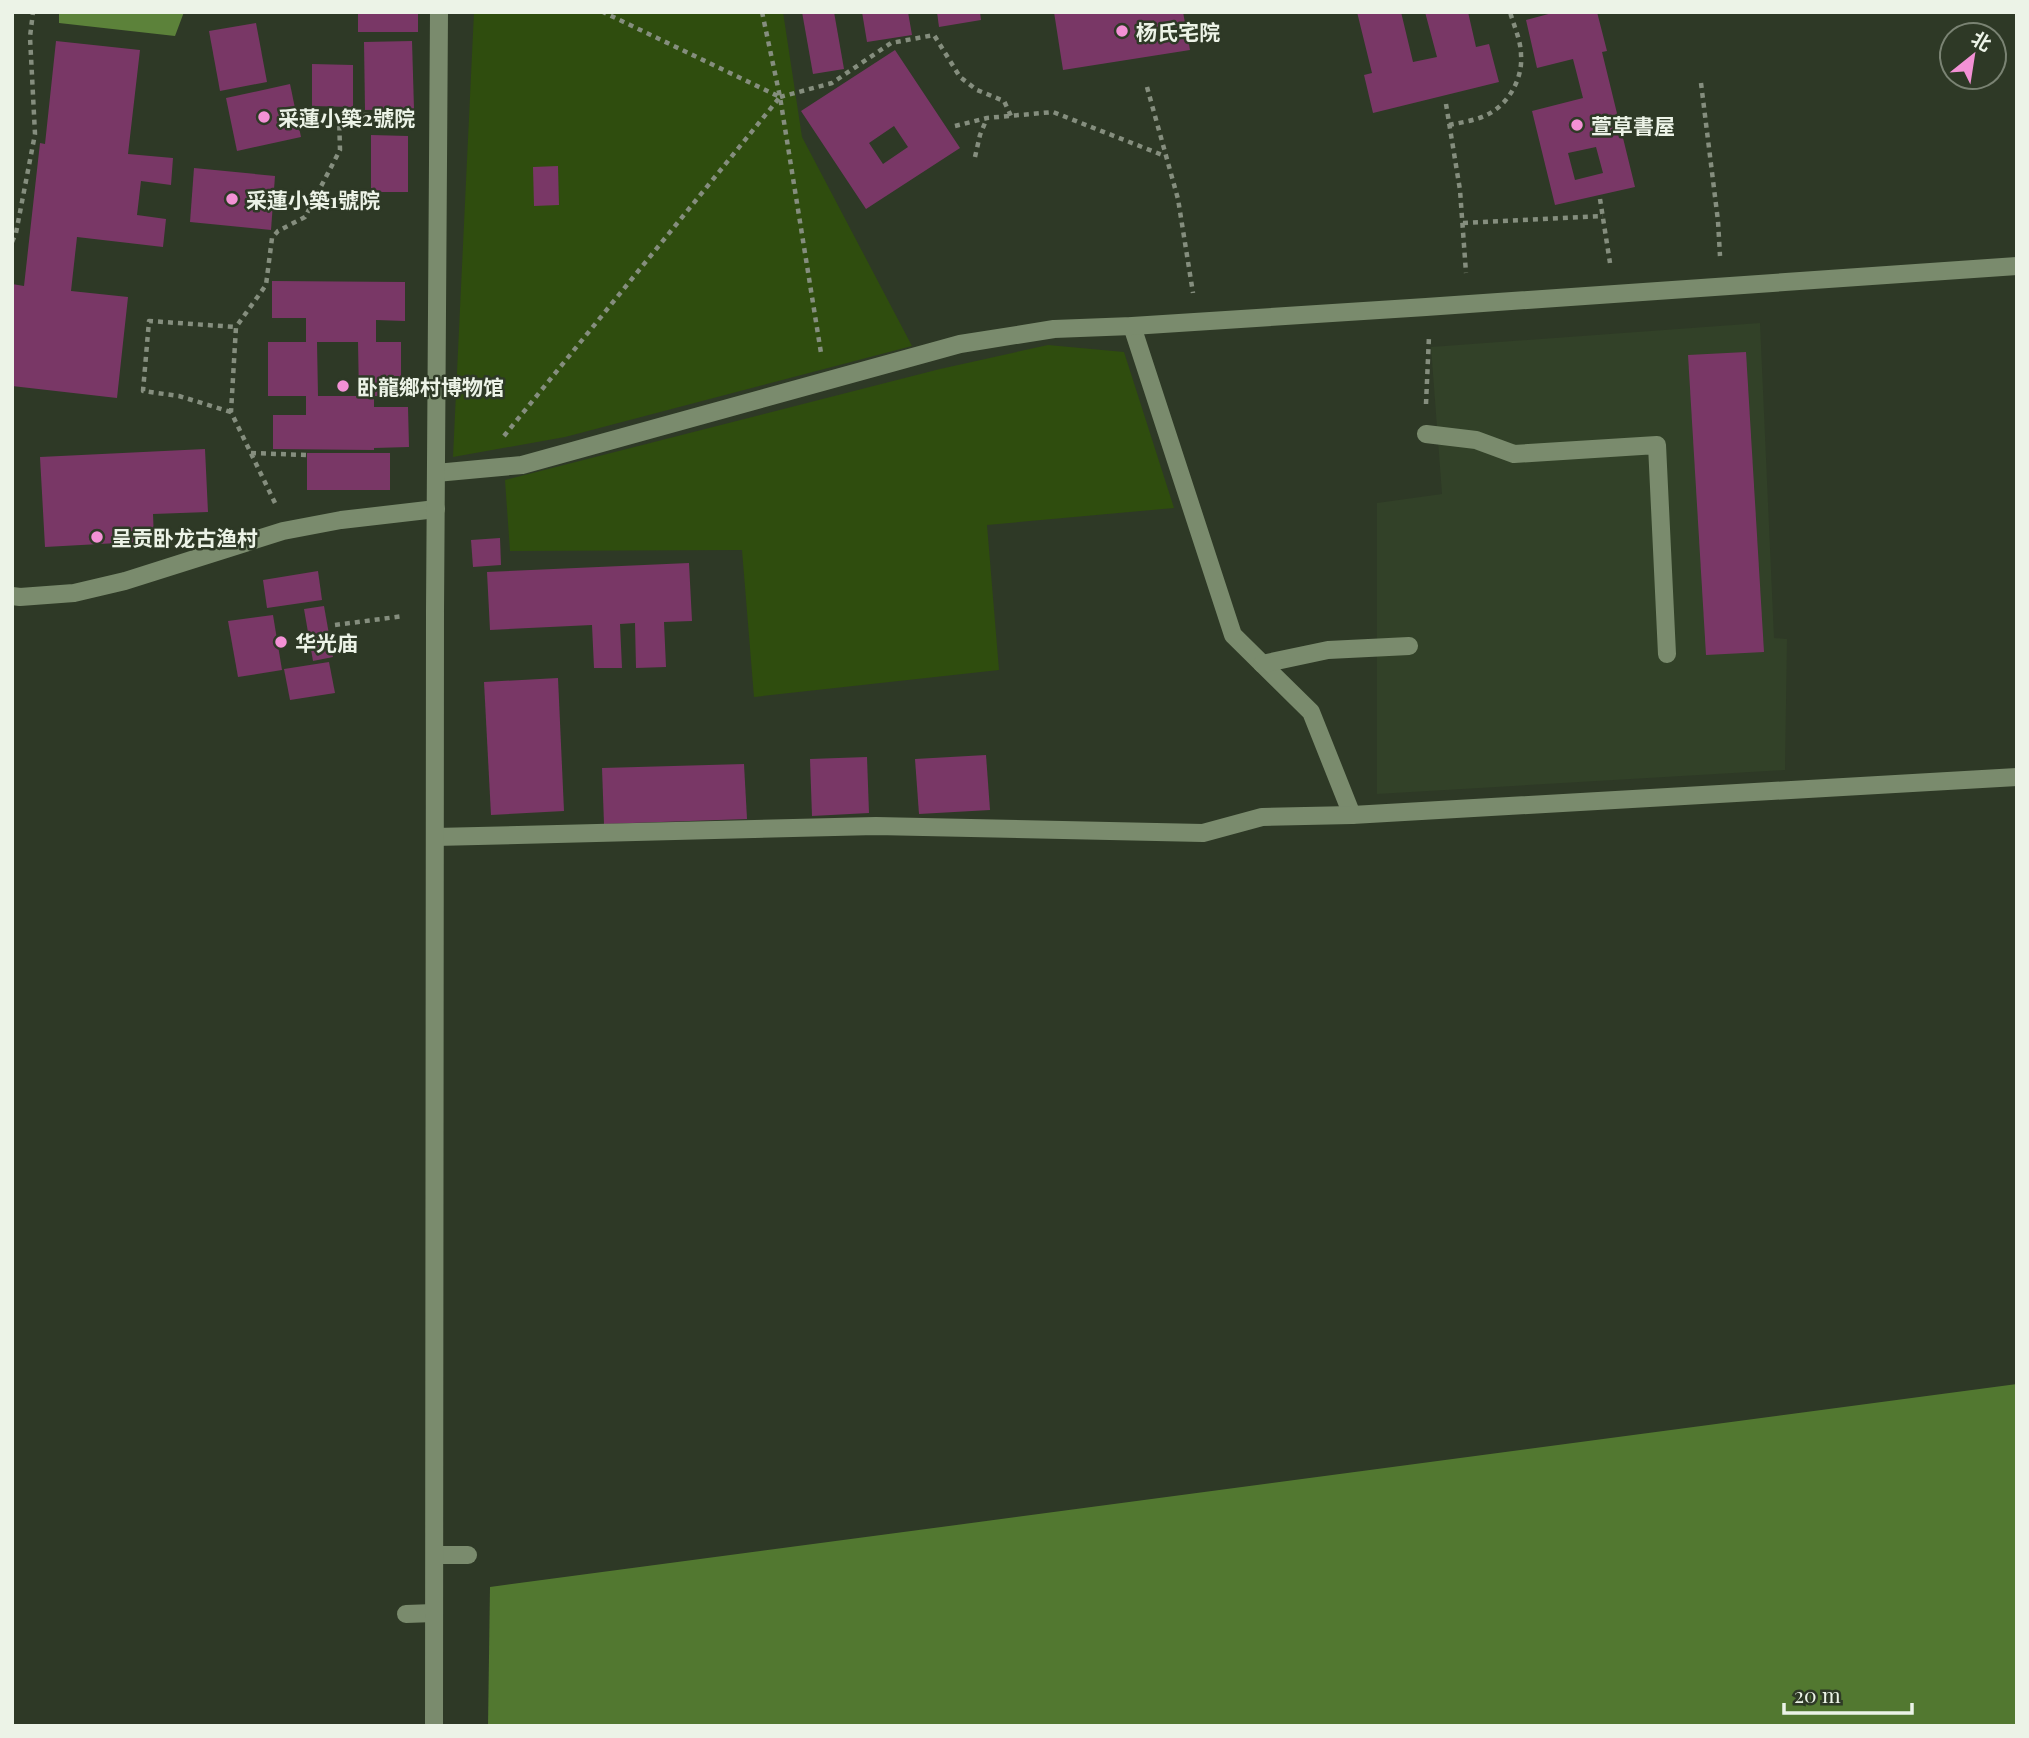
<svg xmlns="http://www.w3.org/2000/svg" width="2029" height="1738" font-family="'Playfair Display','Noto Sans SC',serif">
<rect width="100%" height="100%" fill="#2e3926"/>
<path fill="#324128" d="M1760 323 1774 638 1787 639 1785 770 1377 794V503L1442 494 1431 347Z"/>
<g fill="#2f4d0e">
<path d="M474 12H783L802 137 912 346 565 437 453 457Z"/>
<path d="M1048 345 1124 352 1174 508 987 525 999 670 754 697 742 550 510 551 505 480 940 369Z"/>
</g>
<path fill="#527830" d="M2017 1384V1726H488L490 1587Z"/>
<path fill="#5c823a" d="M59 12H184L175 36 59 23Z"/>
<g fill="#793766" fill-rule="evenodd">
<rect x="358" y="12" width="60" height="20"/>
<path d="M802 12H834L844 69 813 74Z"/>
<path d="M862 12H908L912 35 867 42Z"/>
<path d="M937 12H980L981 20 939 27Z"/>
<path d="M1054 12H1183L1190 50 1063 70Z"/>
<path d="M1357 12H1401L1413 62 1437 57 1425 12H1468L1476 47 1489 44 1499 82 1373 113 1364 75 1372 73Z"/>
<path d="M1556 12H1597L1607 51 1602 52 1635 187 1555 205 1532 111 1583 98 1573 59 1537 68 1526 20ZM1596 147 1603 173 1575 180 1568 153Z"/>
<path d="M256 23 267 82 220 91 209 31Z"/>
<path d="M56 41 140 50 128 154 173 158 171 185 141 181 137 215 166 219 163 247 77 237 71 291 128 297 117 398 12 386V284L24 286 40 143 45 144Z"/>
<path d="M412 41 414 109 365 110 364 42Z"/>
<path d="M895 50 960 148 866 209 801 111ZM894 126 908 147 883 164 869 143Z"/>
<path d="M312 64 353 65V107L312 106Z"/>
<path d="M290 84 301 137 237 151 226 98Z"/>
<path d="M371 135 408 136V192H371Z"/>
<path d="M558 166 559 205 534 206 533 167Z"/>
<path d="M194 168 275 176 271 230 190 222Z"/>
<path d="M272 281 405 282V321L376 320V342H401V396H374V407H408L409 447 374 448V450L273 449V415H306V396H268V342H306V318H272ZM317 342H358L359 396H318Z"/>
<path d="M1746 352 1764 652 1706 655 1688 355Z"/>
<path d="M205 449 208 512 153 514 154 541 45 547 40 457Z"/>
<rect x="307" y="453" width="83" height="37"/>
<path d="M500 538 501 565 473 567 471 540Z"/>
<path d="M689 563 692 621 664 622 666 667 636 668 635 623 620 624 622 668H594L592 625 490 630 487 572Z"/>
<path d="M318 571 322 600 267 608 263 580Z"/>
<path d="M324 606 333 657 313 661 304 609Z"/>
<path d="M273 615 282 670 238 677 228 621Z"/>
<path d="M329 662 335 693 290 700 284 669Z"/>
<path d="M558 678 564 811 491 815 484 682Z"/>
<path d="M986 755 990 810 919 814 915 759Z"/>
<path d="M867 757 869 813 812 816 810 759Z"/>
<path d="M744 764 747 819 604 824 602 768Z"/>
</g>
<g fill="none" stroke-linecap="round" stroke-linejoin="round">
<g stroke="#858e7e" stroke-width="4.5" stroke-dasharray="5 5" stroke-linecap="butt">
<path d="M762 12 780 97 821 353"/>
<path d="M1701 83 1718 221 1720 256"/>
<path d="M1147 87 1178 199 1193 293"/>
<path d="M780 97 832 83 891 43 934 35 960 77 977 90 1004 101 1011 116"/>
<path d="M1446 104 1460 190 1466 273"/>
<path d="M1449 125C1463 122 1480 120 1492 112 1510 101 1523 77 1521 55 1521 41 1514 26 1510 12"/>
<path d="M955 126 987 118 1053 112 1165 156"/>
<path d="M975 157 980 135 987 118"/>
<path d="M1600 199 1610 263"/>
<path d="M1463 223 1603 216"/>
<path d="M12 242 16 233 35 134 30 37 33 12"/>
<path d="M1426 404 1429 336"/>
<path d="M231 412 179 396 143 391 149 321 236 327"/>
<path d="M504 436 780 97 603 12"/>
<path d="M251 453 306 455"/>
<path d="M275 503 231 412 236 327 266 285 272 238 278 231 305 217 340 150 339 115H409"/>
<path d="M335 625 404 616"/>
</g>
<g stroke="#7a8b6d" stroke-width="18">
<path d="M1132 326 1233 635 1311 712 1352 815"/>
<path d="M1426 434 1476 440 1514 454 1657 445 1667 654"/>
<path d="M436 473 522 465 960 344 1054 329 1132 326 1426 307 2017 266"/>
<path d="M12 596 20 597 74 593 125 581 283 531 341 520 436 509"/>
<path d="M1262 664 1328 650 1409 646"/>
<path d="M435 837 876 826 1203 833 1262 817 1352 815 2017 777"/>
<path d="M435 1555H468"/>
<path d="M406 1614 434 1613"/>
<path d="M434 1726 435 612 439 12"/>
</g>
</g>
<g fill="#f391d5" stroke="#2e3926" stroke-width="2.5">
<circle cx="1122" cy="31" r="7"/>
<circle cx="264" cy="117" r="7"/>
<circle cx="1577" cy="125" r="7"/>
<circle cx="232" cy="199" r="7"/>
<circle cx="343" cy="386" r="7"/>
<circle cx="97" cy="537" r="7"/>
<circle cx="281" cy="642" r="7"/>
</g>
<g text-anchor="middle" dominant-baseline="central" stroke-width="5" stroke-linejoin="round" paint-order="stroke">
<g font-size="21" font-weight="bold" fill="#ecf3e7" stroke="#2e3926" text-anchor="start">
<text x="1136" y="31">杨氏宅院</text>
<text x="278" y="117">采蓮小築2號院</text>
<text x="1591" y="125">萱草書屋</text>
<text x="246" y="199">采蓮小築1號院</text>
<text x="357" y="386">卧龍鄉村博物馆</text>
<text x="111" y="537">呈贡卧龙古渔村</text>
<text x="295" y="642">华光庙</text>
</g>
</g>
<rect width="2029" height="1738" fill="none" stroke="#ecf3e7" stroke-width="28"/>
<g transform="translate(1973 56) rotate(30)"><circle r="33" fill="#2e3926" stroke="#7a8373" stroke-width="2"/>
<path d="M0-5L12 26L0 18L-12 26Z" fill="#f391d5"/>
<text y="-10" font-size="19" font-weight="bold" text-anchor="middle" fill="#ecf3e7">北</text>
</g>
<path d="M1784 1703v10h128v-10" fill="none" stroke="#ecf3e7" stroke-width="3.5"/>
<text x="1794" y="1703" font-size="21" fill="#ecf3e7" stroke="#2e3926" stroke-width="5" paint-order="stroke">20 m</text>
</svg>
